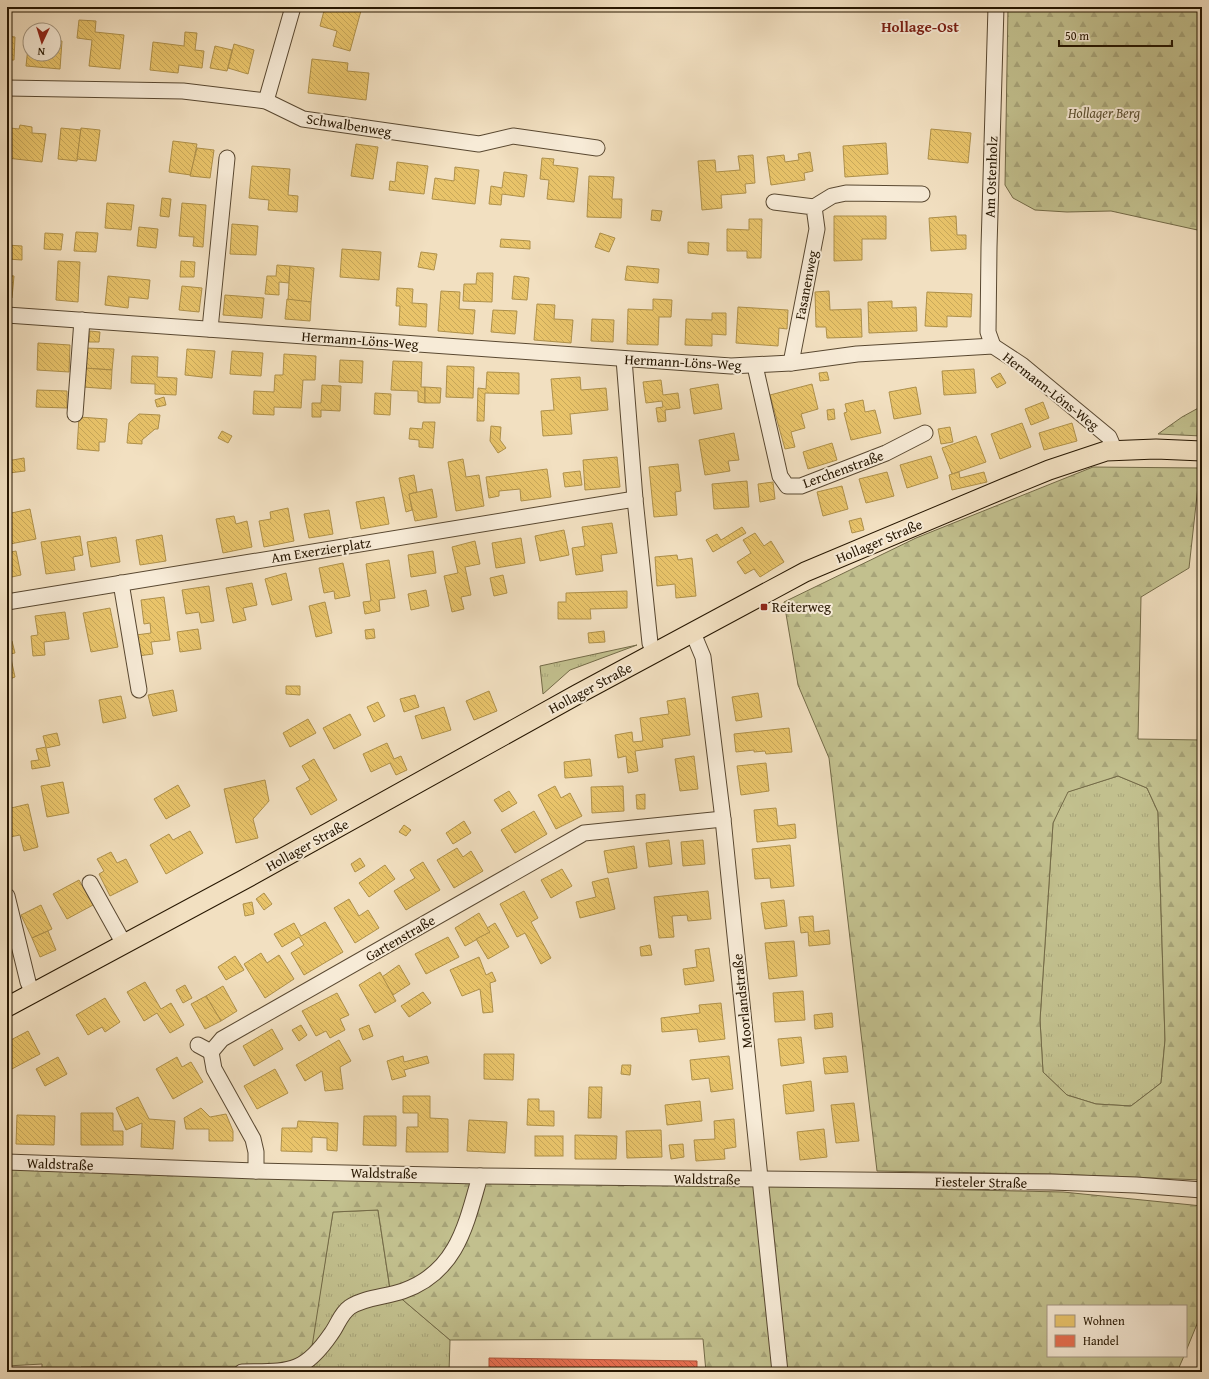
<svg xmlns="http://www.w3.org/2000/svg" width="1209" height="1379" font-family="'Gentium Book Plus',serif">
<defs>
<pattern id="grass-tufts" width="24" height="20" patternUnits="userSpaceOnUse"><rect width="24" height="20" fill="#c2c08e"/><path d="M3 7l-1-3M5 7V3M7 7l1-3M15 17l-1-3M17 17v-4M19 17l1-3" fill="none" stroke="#a7a479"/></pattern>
<pattern id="forest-firs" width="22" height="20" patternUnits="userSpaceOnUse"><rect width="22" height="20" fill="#c2c08e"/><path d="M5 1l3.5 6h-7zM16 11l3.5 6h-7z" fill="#a7a479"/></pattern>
<pattern id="homes-back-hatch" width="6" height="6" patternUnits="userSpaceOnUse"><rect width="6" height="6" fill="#e9c46a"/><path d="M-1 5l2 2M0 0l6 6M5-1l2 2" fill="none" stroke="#c8a85a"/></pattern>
<pattern id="shops-back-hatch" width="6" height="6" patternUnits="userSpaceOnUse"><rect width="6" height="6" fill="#e76f51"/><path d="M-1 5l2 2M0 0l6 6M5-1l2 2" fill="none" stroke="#bb5a41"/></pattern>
</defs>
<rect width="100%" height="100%" fill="#f2e0c1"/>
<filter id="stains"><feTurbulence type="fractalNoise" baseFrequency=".005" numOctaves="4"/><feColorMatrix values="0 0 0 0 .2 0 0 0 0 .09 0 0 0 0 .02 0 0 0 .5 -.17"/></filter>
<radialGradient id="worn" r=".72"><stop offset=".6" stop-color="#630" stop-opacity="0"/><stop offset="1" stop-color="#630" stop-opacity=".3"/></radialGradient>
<g fill="url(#grass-tufts)" stroke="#746b48">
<path d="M637 645 570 670 543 694 540 666Z"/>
<path d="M1118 776 1147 788 1158 812 1165 1040 1161 1083 1131 1106 1096 1104 1067 1095 1043 1072 1040 1020 1053 823 1067 792Z"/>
<path d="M378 1210 390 1289 450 1340 449 1372H307L333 1212Z"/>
</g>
<g fill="url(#forest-firs)" stroke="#746b48" fill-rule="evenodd">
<path d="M1008 7H1202V231L1111 211 1067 212 1035 210 1013 198 1005 185Z"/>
<path d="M1202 406V436L1158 434 1182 417Z"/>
<path d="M1093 467 1200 468 1189 568 1141 597 1138 739 1202 740V1180L1050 1174 877 1171 829 758 798 685 784 602 916 538ZM1118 776 1147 788 1158 812 1165 1040 1161 1083 1131 1106 1096 1104 1067 1095 1043 1072 1040 1020 1053 823 1068 792Z"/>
<path d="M7 1162 760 1180 878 1188 1063 1192 1202 1206V1312L1186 1351V1306H1048V1356H1184L1177 1372H706L703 1339 450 1340 390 1289 378 1210 333 1212 309 1366 81 1367V1372H42V1364L7 1366Z"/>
</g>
<g fill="url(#homes-back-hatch)" stroke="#ae904a">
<path d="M325 7H362L350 51 333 46 337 31 320 26Z"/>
<path d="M79 20 96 21 95 32 124 35 120 69 89 66 92 40 77 38Z"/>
<path d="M185 32 197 33 195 50 204 51 202 68 179 65 178 73 150 70 153 42 184 46Z"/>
<path d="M7 36 15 37 14 60H7Z"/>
<path d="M29 38 30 54H54V40L62 41 60 69 26 66Z"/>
<path d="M234 44 254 50 248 74 228 68Z"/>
<path d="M215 46 232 50 227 71 210 68Z"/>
<path d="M312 59 348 63 347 71 369 73 366 100 308 93Z"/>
<path d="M20 125 32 127V133L46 134 42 162 7 158 10 128 19 129Z"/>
<path d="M61 128 81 130 77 161 58 159Z"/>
<path d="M81 128 100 130 96 161 77 159Z"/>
<path d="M931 129 971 133 968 163 928 159Z"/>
<path d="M173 141 197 144 191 175 169 172Z"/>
<path d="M886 143 888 174 845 177 843 146Z"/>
<path d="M356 144 378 147 373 179 351 176Z"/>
<path d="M197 148 214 150 210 178 190 176Z"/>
<path d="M810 152 813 171 804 173 805 180 771 185 767 157 784 155 785 162 799 160 798 154Z"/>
<path d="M753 155 755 183 745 184 746 193 721 195 722 208 702 210 698 161 715 160 716 172 740 170 738 156Z"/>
<path d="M542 158 554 159 553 165 578 168 574 202 547 199 549 180 540 179Z"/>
<path d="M397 162 428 166 424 194 389 190 390 181 395 182Z"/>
<path d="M252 166 290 169 288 195 298 196 297 212 268 210 269 200 249 198Z"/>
<path d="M455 167 479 170 475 204 432 199 435 178 454 181Z"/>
<path d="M504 172 527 175 524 197 502 194 501 205 489 204 491 186 502 188Z"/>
<path d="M589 176 614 177 612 199H622L621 218 587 217Z"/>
<path d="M162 198 171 199 169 217 160 216Z"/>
<path d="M107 203 134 205 131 230 105 228Z"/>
<path d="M182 203 206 205 203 247 193 246 194 237 179 236Z"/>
<path d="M652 210 662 211 660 221 651 220Z"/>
<path d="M834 216H886V239H862V260L834 261Z"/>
<path d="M956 216 957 235H966V249L931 251 929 218Z"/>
<path d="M749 219H762L761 258H747V251H727V229L749 230Z"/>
<path d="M232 224 258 226 256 255 230 254Z"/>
<path d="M139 227 158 229 156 248 137 246Z"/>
<path d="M76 232 98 233 96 252 74 251Z"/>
<path d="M45 233 63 234 61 250 44 249Z"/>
<path d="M600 233 615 238 609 252 595 247Z"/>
<path d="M501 239 530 241V249L500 247Z"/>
<path d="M688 242 709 243 708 255 688 253Z"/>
<path d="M7 245 22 246V260L7 259Z"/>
<path d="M342 249 381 252 379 280 340 277Z"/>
<path d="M421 252 437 254 434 270 418 267Z"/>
<path d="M58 261 80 262 78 302 56 300Z"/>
<path d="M181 261 195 262 194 277H180Z"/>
<path d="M277 265 290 266 289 283 279 282V295L265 294 267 276H276Z"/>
<path d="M290 266 314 268 311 302 288 300Z"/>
<path d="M627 266 659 269 658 283 625 280Z"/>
<path d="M477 273H493L492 302 463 301 464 284H476Z"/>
<path d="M7 275 14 276 12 298H7Z"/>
<path d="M108 276 150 280 148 299 129 297 128 308 105 305Z"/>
<path d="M514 276 529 278 527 300 512 299Z"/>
<path d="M182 286 202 288 199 312 179 310Z"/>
<path d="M397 288 413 289 412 303 427 304 426 327 399 325 400 306H396Z"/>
<path d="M441 291 460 292 459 309 475 310 473 334 438 331Z"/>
<path d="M829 291 830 310 861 309 862 337 827 338 826 327H816L815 292Z"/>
<path d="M927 292 972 294 971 317 947 316V327L925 326Z"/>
<path d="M225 295 264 298 262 318 223 315Z"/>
<path d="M287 299 311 302 310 321 285 319Z"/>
<path d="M653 299 672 300 671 317H659L658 345 627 344 628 309 653 310Z"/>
<path d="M892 301V308L916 307 917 331 869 333 868 302Z"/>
<path d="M537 304 555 305 554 319 573 320 571 343 534 340Z"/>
<path d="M738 307 788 310 787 329 779 328 778 346 736 343Z"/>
<path d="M493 310 517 311 515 334 491 332Z"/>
<path d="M712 313H726V335L712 334V346L685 345 686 319 712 320Z"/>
<path d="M592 319 614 320 613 342 591 341Z"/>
<path d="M90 331 100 332 99 342H89Z"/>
<path d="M38 343 70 345 69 372 37 370Z"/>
<path d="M85 348 114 349 112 370 84 368Z"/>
<path d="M187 349 215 351 212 378 185 375Z"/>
<path d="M232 351 263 353 261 376 230 374Z"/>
<path d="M284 354 316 356 315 380H303L301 408 274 407V415L253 414 254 391 274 392 275 375H283Z"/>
<path d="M132 356 158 357 157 377 177 378 176 395 155 394V384L131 383Z"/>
<path d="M340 360 363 361 362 383 339 382Z"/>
<path d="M393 361 422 362 421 387H425V403L418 402V391L391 390Z"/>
<path d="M447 366 474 367 473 398 446 397Z"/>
<path d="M84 368 112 370 111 389 83 387Z"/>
<path d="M974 369 976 393 944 395 942 371Z"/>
<path d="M487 372 519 373V394L485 393 484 421H477L478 388 486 389Z"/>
<path d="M827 372 829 380 820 381 819 373Z"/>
<path d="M1000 373 1006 383 997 388 991 378Z"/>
<path d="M580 377 581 390 606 388 608 410 570 414 572 434 543 436 541 411 554 410 551 379Z"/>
<path d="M661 380 663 395 678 393 680 408 665 410 666 421 658 422 656 408 663 407 662 401 646 403 643 382Z"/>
<path d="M718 384 722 409 694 414 690 389Z"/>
<path d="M812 384 818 409 801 414 805 428 791 432 795 447 785 449 770 395Z"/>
<path d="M322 385 341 386 340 411 321 410V417H312V403H321Z"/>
<path d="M425 387 441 388 440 403H425Z"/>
<path d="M916 387 921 414 894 419 889 392Z"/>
<path d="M37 390 67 391V408L36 407Z"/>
<path d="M375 393 391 394 390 415 374 414Z"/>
<path d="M164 397 166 405 157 407 155 400Z"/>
<path d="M863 400 865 412 875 410 881 433 851 440 844 413 847 412 845 404Z"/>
<path d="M1043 402 1049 418 1031 425 1025 409Z"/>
<path d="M834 409 835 419 828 420 827 410Z"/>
<path d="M139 414 160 415 158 429H155L142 440V444L127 443 129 423Z"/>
<path d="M79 417 107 419 105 442H99V451L77 449Z"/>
<path d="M423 422H435L433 448 419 447V440L409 439 410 428 422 429Z"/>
<path d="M1022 423 1031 447 1000 459 991 434Z"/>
<path d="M1072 423 1077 441 1044 450 1039 433Z"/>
<path d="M491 426 501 427 500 440 506 448 498 453 490 441Z"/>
<path d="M950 427 953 442 941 444 938 429Z"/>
<path d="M222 431 232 436 228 443 218 438Z"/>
<path d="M734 433 739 460 728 461 730 471 705 475 699 440Z"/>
<path d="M976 436 986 462 952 474 942 448Z"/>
<path d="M832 443 837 460 808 469 803 452Z"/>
<path d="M931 456 938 478 907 488 900 465Z"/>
<path d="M617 457 620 487 585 490 583 460Z"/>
<path d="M24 458 25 471 9 473 7 461Z"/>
<path d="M463 459 466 477 479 475 484 506 456 511 448 462Z"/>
<path d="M678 464 681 491 675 492 677 515 654 517 649 467Z"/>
<path d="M547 469 551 497 521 501 520 489 499 491V496L489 498 486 477Z"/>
<path d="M580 471 582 485 565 487 563 473Z"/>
<path d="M887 472 894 496 866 503 859 479Z"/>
<path d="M959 472 960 478 984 472 987 482 952 490 949 475Z"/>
<path d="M414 475 417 492 409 494 412 510 406 512 399 478Z"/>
<path d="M747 481 749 507 714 509 712 484Z"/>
<path d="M773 482 775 499 760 502 758 484Z"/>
<path d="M842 486 848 509 823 516 817 492Z"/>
<path d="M432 489 437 517 415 521 409 494Z"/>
<path d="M384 497 389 524 361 529 356 502Z"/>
<path d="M288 508 294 541 264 547 259 521 271 519 270 512Z"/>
<path d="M30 509 36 539 10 544 7 530V514Z"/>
<path d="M329 510 333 534 309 538 304 514Z"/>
<path d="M234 516 236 524 247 521 252 547 223 553 216 519Z"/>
<path d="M861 518 864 530 852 533 849 521Z"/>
<path d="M612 523 617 553 601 555 603 571 576 575 572 548 585 546 582 527Z"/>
<path d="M742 527 746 533 713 552 706 540 717 534 721 540Z"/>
<path d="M564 530 569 555 540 561 535 536Z"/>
<path d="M755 533 764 546 771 541 784 562 760 577 754 569 745 574 737 562 751 553 743 540Z"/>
<path d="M162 535 166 561 140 565 136 540Z"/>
<path d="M80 536 83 555 73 557 75 570 46 574 41 542Z"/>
<path d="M116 537 120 562 91 567 87 542Z"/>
<path d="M521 538 525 563 496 568 492 543Z"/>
<path d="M475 541 480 564 465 567 471 595 461 597 464 609 452 612 444 576 458 573 452 547Z"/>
<path d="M16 551 21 575 7 578V553Z"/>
<path d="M433 551 436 573 411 577 408 555Z"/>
<path d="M677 555 678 560 692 558 696 596 676 598 675 584 657 586 655 557Z"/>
<path d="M389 560 395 598 379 600 380 611 365 614 363 602 371 601 366 564Z"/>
<path d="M343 563 350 596 335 599 334 591 324 593 319 568Z"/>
<path d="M286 573 292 600 272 605 265 579Z"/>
<path d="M503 575 507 593 494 596 490 578Z"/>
<path d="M252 583 257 605 243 608 246 620 233 623 226 588Z"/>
<path d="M209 586 214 621 201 623 199 612 186 614 182 590Z"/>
<path d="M426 590 429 606 411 610 408 594Z"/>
<path d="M627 591V608L590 609 591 619H558V602H566V593Z"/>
<path d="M164 597 170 640 151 642 153 654 138 656 136 635 151 633 150 623 144 624 141 600Z"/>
<path d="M325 602 332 633 316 637 309 606Z"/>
<path d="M110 608 118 647 91 652 83 613Z"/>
<path d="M65 612 69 639 44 642 45 655 33 656 31 636 38 635 35 616Z"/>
<path d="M198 629 201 649 180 652 177 632Z"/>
<path d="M374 629 375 638 366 639 365 630Z"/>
<path d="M604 631 605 642 589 643 588 633Z"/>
<path d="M12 641 15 653 10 654 15 677 7 680V642Z"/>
<path d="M286 686H300V695L286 694Z"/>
<path d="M173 690 177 711 153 716 148 695Z"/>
<path d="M489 691 497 711 474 720 466 701Z"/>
<path d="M758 693 762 717 736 721 732 697Z"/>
<path d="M415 695 419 707 404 712 400 699Z"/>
<path d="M121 696 126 718 103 723 99 700Z"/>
<path d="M685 698 690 735 662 739 663 747 635 751 638 771 628 773 626 756 618 758 615 735 632 732 633 742 643 741 640 718 669 714 667 701Z"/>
<path d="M378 702 385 716 374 722 367 707Z"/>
<path d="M444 707 451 730 422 739 415 716Z"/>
<path d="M350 714 361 735 334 749 323 728Z"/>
<path d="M308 719 316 733 290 747 283 733Z"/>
<path d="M789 728 792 752 766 754 765 751 754 752V750L736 752 734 734Z"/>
<path d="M57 733 60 745 46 748 50 766 32 769 31 761 39 760 36 749 46 747 43 736Z"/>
<path d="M387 743 394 759 401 756 407 770 396 775 390 763 371 772 363 754Z"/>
<path d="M694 756 698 789 680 791 675 759Z"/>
<path d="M314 759 337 800 311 815 296 788 310 780 302 766Z"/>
<path d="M590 759 592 776 565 778 564 762Z"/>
<path d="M766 763 769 791 741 795 737 766Z"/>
<path d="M265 780 269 801 253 819 258 838 236 843 224 789Z"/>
<path d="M63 782 69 813 47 817 41 786Z"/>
<path d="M178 785 190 806 166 819 154 799Z"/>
<path d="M555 786 561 798 570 793 582 816 556 829 538 795Z"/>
<path d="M623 786 624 811 592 813 591 787Z"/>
<path d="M509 791 517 803 502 812 494 800Z"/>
<path d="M645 794V809H637L636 795Z"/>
<path d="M28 804 38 847 24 851 20 835 10 837 7 826V809Z"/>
<path d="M776 808 778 826 795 824 796 838 757 842 754 810Z"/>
<path d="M534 811 547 834 515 853 501 830Z"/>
<path d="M464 821 471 833 453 844 446 833Z"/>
<path d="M404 825 411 830 406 836 399 832Z"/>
<path d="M190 831 203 853 166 874 150 845 169 834 173 840Z"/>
<path d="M669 840 672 864 649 867 646 843Z"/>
<path d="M703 840 705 864 683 866 681 842Z"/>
<path d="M790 845 794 886 771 888 770 878 755 879 752 849Z"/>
<path d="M634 846 637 868 608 873 604 851Z"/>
<path d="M457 848 463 857 471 851 483 871 454 888 437 860Z"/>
<path d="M111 852 117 863 126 859 138 882 110 896 99 874 104 871 97 859Z"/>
<path d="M360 858 365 866 355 872 351 864Z"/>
<path d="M423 862 440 890 406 910 394 891 415 878 410 870Z"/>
<path d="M385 865 395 879 369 897 359 883Z"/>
<path d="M562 869 572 886 551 898 541 880Z"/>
<path d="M608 878 615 909 580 918 576 902 596 897 592 882Z"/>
<path d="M79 880 93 905 67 919 53 894Z"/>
<path d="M524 891 538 918 531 922 551 958 541 964 525 933 517 937 500 904Z"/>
<path d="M708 891 711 919 688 921 687 915 672 916 674 937 659 938 654 897Z"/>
<path d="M264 893 272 904 264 910 256 899Z"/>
<path d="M349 899 359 916 368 910 379 928 355 943 334 908Z"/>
<path d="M784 900 787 926 765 929 761 903Z"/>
<path d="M252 902 254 914 245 916 243 904Z"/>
<path d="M41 905 52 929 32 938 21 915Z"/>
<path d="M479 913 490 932 465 946 455 928Z"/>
<path d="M813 916 814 932 829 930 830 944 809 946 808 932 801 933 799 917Z"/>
<path d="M325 922 343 952 304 975 291 953 304 945 299 937 282 947 274 934 294 923 301 936Z"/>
<path d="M495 923 509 947 488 959 476 939 490 932 487 928Z"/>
<path d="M48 931 56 950 40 957 32 938Z"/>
<path d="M448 937 459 957 426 974 415 954Z"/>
<path d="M794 941 797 976 769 979 765 943Z"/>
<path d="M650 945 652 955 641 956 640 947Z"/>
<path d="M709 948 714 981 685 985 683 969 697 967 695 950Z"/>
<path d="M261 953 267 963 279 955 294 979 265 998 244 964Z"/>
<path d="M235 956 244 970 226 980 218 967Z"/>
<path d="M479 957 486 975 492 972 496 981 490 983 493 1012 483 1013 480 989 462 996 450 970Z"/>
<path d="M399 965 410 984 393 995 382 977Z"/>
<path d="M380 972 396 1001 375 1013 359 985Z"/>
<path d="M145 982 161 1009 171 1003 184 1025 170 1033 157 1013 144 1021 127 992Z"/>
<path d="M185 985 192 998 183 1003 176 990Z"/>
<path d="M223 986 237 1011 221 1021 206 996Z"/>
<path d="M803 991 805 1020 775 1022 773 993Z"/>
<path d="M423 992 431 1003 409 1017 401 1006Z"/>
<path d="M337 993 349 1015 340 1019 345 1030 330 1038 326 1031 316 1036 302 1011Z"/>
<path d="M206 996 221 1021 205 1029 191 1004Z"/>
<path d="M105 998 120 1022 105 1032 102 1027 88 1035 76 1015Z"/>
<path d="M721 1003 725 1039 699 1042 697 1029 662 1032 661 1018 700 1013 699 1005Z"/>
<path d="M832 1013 833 1027 815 1029 814 1015Z"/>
<path d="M301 1025 307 1035 299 1041 292 1030Z"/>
<path d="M369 1025 373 1036 363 1040 359 1029Z"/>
<path d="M272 1029 283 1049 254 1066 243 1046Z"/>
<path d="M28 1031 40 1054 10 1070 7 1064V1042Z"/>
<path d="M801 1037 804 1063 781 1066 778 1039Z"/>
<path d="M339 1040 351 1061 340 1067 343 1089 325 1091 322 1071 305 1081 296 1065Z"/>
<path d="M484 1054H514L513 1080 484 1079Z"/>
<path d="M403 1056 404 1062 427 1056 429 1063 404 1070 406 1076 392 1080 387 1061Z"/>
<path d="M729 1056 733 1089 711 1092 709 1078 692 1080 690 1060Z"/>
<path d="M846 1056 848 1072 825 1074 823 1058Z"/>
<path d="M58 1057 67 1074 45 1086 36 1069Z"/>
<path d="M177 1057 182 1067 191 1062 203 1082 173 1099 156 1069Z"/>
<path d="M622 1065H631L630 1075 621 1074Z"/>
<path d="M275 1069 288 1093 257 1109 244 1086Z"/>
<path d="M811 1081 814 1111 786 1114 783 1085Z"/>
<path d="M589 1087H602L601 1118H588Z"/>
<path d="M403 1096H430V1118L448 1119V1152H406L407 1127H418V1113H403Z"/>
<path d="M138 1097 149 1119 175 1121 173 1149 141 1147 142 1123 126 1130 116 1108Z"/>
<path d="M528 1099H539V1111H554V1126L527 1125Z"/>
<path d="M700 1101 702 1121 667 1125 665 1105Z"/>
<path d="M854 1103 859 1141 836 1143 831 1105Z"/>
<path d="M201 1108 210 1117 226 1114 233 1131V1141H209V1129H186L184 1118Z"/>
<path d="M81 1113H113V1131H123V1145H81Z"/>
<path d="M17 1115 55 1116 54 1145 16 1144Z"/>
<path d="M364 1116H396V1146L363 1145Z"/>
<path d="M734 1119 736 1147 724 1149 725 1159 696 1161 694 1140 715 1139 714 1121Z"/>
<path d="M469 1120 507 1122 505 1153 467 1151Z"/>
<path d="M298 1121 338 1123 337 1151 327 1150V1138L312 1137V1152L281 1151 282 1128H297Z"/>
<path d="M824 1129 827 1157 800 1160 797 1132Z"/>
<path d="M661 1130 662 1157 627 1158 626 1131Z"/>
<path d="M575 1135 617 1136 616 1159H575Z"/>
<rect x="535" y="1136" width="28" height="20"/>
<path d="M683 1144 684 1157 671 1159 669 1145Z"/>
</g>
<path fill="url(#shops-back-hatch)" stroke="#ad5439" d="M489 1358 697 1361V1372H489Z"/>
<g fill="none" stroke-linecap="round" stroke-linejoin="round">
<defs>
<g id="minor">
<path d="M7 88 183 91 266 101 303 119 479 144 513 136 597 148"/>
<path d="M266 101 293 7"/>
<path d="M774 202 814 207 817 229 791 363"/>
<path d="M814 207 832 196 846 193 922 194"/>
<path d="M7 315 731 366 791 363 857 354 993 346 1022 365 1109 437 1115 451"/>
<path d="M210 329 227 158"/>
<path d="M993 346 988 332 989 247 996 7"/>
<path d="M624 359 635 499 650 643 654 653"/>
<path d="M755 366 780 476 787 486H801L886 453 925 433"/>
<path d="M75 414 82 320"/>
<path d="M121 583 139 690"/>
<path d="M7 602 635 499"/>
<path d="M693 633 703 657 723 819 780 1372"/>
<path d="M90 883 124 944"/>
<path d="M7 896 28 982 33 993"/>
<path d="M198 1045 211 1052"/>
<path d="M7 1162 256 1171 480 1176 1051 1182 1136 1185 1202 1190"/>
<path d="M256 1171V1152L253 1139 214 1069 211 1052 222 1039 584 833 723 819"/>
<path d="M242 1372C288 1371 303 1375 331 1334 338 1325 340 1314 350 1307 365 1297 386 1297 403 1291 457 1272 466 1225 480 1176"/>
</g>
<path id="major" d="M7 1007 245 879 578 694 805 572 1005 488 1049 470 1106 451 1156 449 1202 451"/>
</defs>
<use href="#minor" stroke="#594831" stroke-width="17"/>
<use href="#major" stroke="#261601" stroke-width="21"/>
<use href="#minor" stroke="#f7ebd7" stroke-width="15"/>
<use href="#major" stroke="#f2e0c1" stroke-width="19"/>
</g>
<rect fill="#8f2418" stroke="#f7ebd7" stroke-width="1.5" x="760" y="603" width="8" height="8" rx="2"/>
<g text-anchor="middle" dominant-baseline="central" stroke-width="4" stroke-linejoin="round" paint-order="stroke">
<g font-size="14" font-style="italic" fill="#5d5232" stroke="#f7ebd7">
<text x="1104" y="113">Hollager Berg</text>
</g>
<g font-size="14" fill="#261601" stroke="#f7ebd7">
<text transform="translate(349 125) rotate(9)">Schwalbenweg</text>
<text transform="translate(991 177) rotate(-88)">Am Ostenholz</text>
<text transform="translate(806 285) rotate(-79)">Fasanenweg</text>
<text transform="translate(360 340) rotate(4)">Hermann-Löns-Weg</text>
<text transform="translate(683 362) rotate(3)">Hermann-Löns-Weg</text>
<text transform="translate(1051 391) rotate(38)">Hermann-Löns-Weg</text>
<text transform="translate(843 469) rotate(-20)">Lerchenstraße</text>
<text transform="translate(879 541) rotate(-23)">Hollager Straße</text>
<text transform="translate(321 550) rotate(-9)">Am Exerzierplatz</text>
<text transform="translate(590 688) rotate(-28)">Hollager Straße</text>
<text transform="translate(307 845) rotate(-29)">Hollager Straße</text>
<text transform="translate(400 938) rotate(-30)">Gartenstraße</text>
<text transform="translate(742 1001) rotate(-96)">Moorlandstraße</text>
<text transform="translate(60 1164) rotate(2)">Waldstraße</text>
<text transform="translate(384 1173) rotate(1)">Waldstraße</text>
<text transform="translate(707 1179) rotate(1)">Waldstraße</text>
<text transform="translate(981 1182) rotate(1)">Fiesteler Straße</text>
</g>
<g font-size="14" fill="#261601" stroke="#f7ebd7" text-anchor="start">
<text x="772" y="607">Reiterweg</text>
</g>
<g font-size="15" font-weight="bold" fill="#7a1f14" stroke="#f7ebd7">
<text x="920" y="26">Hollage-Ost</text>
</g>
</g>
<rect width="1209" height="1379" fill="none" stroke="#f2e0c1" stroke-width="24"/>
<rect x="8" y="8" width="1193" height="1363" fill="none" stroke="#261601" stroke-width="2"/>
<rect x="12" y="12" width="1185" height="1355" fill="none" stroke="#261601"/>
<rect x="1047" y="1305" width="140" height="52" fill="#f7ebd7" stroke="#a39681"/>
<rect x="1055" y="1315" width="20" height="12" fill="#e9c46a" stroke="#a39681"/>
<text x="1083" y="1325" font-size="12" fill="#261601">Wohnen</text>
<rect x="1055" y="1335" width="20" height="12" fill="#e76f51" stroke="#a39681"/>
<text x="1083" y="1345" font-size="12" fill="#261601">Handel</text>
<g transform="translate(42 42) rotate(184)"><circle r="19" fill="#f7ebd7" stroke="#a39681"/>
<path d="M0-3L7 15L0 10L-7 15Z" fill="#8f2418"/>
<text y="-6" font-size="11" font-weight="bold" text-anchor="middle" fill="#261601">N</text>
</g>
<path d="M1059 40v6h113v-6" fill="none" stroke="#261601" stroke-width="2"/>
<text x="1065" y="40" font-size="12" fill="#261601" stroke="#f7ebd7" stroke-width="3" paint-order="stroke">50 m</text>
<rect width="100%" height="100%" filter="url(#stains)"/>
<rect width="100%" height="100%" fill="url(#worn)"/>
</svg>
